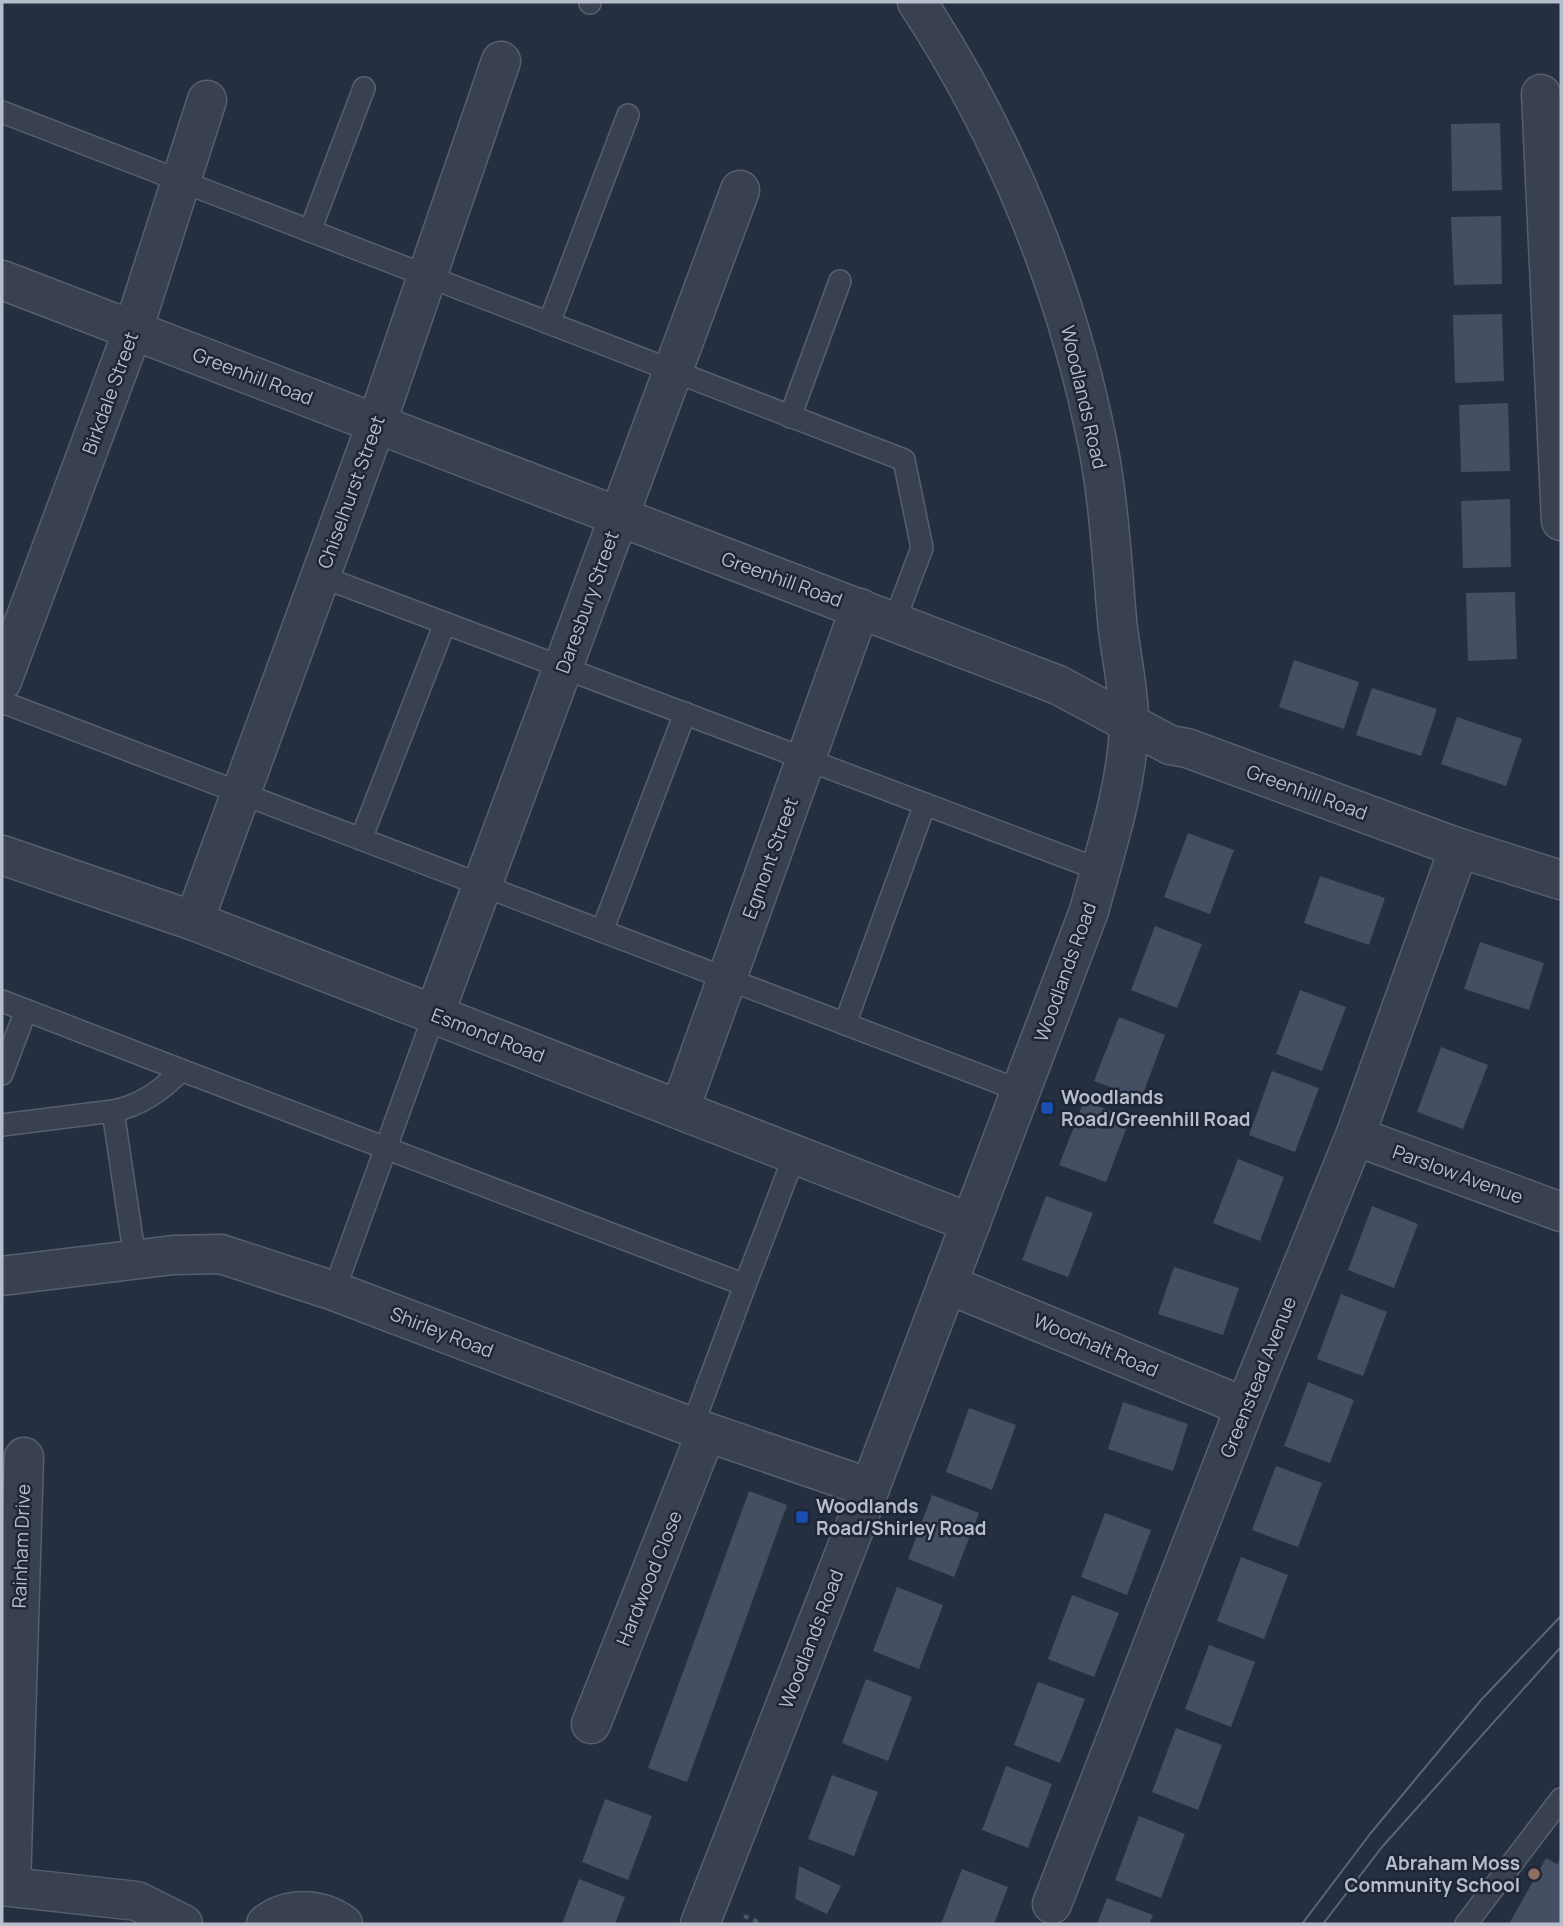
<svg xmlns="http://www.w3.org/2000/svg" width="1563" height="1926" font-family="Manrope,sans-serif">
<rect width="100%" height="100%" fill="#252f42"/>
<g fill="#444f64">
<path d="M1500 123 1502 190 1452 191 1451 124Z"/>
<path d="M1501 216 1502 284 1454 285 1451 217Z"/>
<path d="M1502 314 1504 381 1455 383 1453 315Z"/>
<path d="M1508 403 1510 471 1461 472 1459 405Z"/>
<path d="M1510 499 1511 567 1463 568 1461 501Z"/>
<path d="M1515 592 1517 659 1468 661 1466 593Z"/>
<path d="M1294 660 1359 682 1344 729 1279 707Z"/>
<path d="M1372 688 1437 709 1421 756 1356 735Z"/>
<path d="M1457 717 1522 739 1506 786 1441 764Z"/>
<path d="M1188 833 1234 850 1210 914 1164 897Z"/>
<path d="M1320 876 1385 898 1369 945 1304 923Z"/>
<path d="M1155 926 1202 944 1177 1008 1131 990Z"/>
<path d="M1480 942 1544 963 1529 1010 1464 989Z"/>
<path d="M1300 990 1346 1007 1322 1071 1276 1054Z"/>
<path d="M1119 1017 1165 1035 1141 1099 1094 1081Z"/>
<path d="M1441 1047 1488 1065 1463 1129 1417 1112Z"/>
<path d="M1272 1071 1319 1088 1295 1152 1249 1135Z"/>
<path d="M1084 1101 1130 1118 1106 1182 1059 1165Z"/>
<path d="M1238 1159 1284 1177 1260 1241 1213 1223Z"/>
<path d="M1046 1196 1093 1213 1068 1277 1022 1260Z"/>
<path d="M1372 1206 1418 1224 1394 1288 1348 1270Z"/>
<path d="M1174 1267 1239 1288 1223 1335 1158 1314Z"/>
<path d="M1341 1294 1387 1312 1363 1376 1317 1359Z"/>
<path d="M1308 1382 1354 1400 1330 1463 1284 1446Z"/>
<path d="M1123 1402 1188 1424 1173 1471 1108 1449Z"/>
<path d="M969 1408 1016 1425 992 1490 946 1472Z"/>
<path d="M1276 1466 1322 1483 1298 1547 1252 1530Z"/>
<path d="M749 1491 787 1505 687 1782 648 1768Z"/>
<path d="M932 1495 979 1513 954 1577 908 1559Z"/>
<path d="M1105 1513 1151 1530 1127 1595 1081 1577Z"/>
<path d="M1241 1557 1288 1575 1264 1639 1217 1621Z"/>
<path d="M897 1587 943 1605 919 1669 873 1651Z"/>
<path d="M1072 1595 1119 1613 1094 1677 1048 1659Z"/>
<path d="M1209 1645 1255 1662 1231 1727 1185 1709Z"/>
<path d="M866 1679 912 1697 888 1761 842 1743Z"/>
<path d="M1038 1682 1085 1699 1060 1763 1014 1745Z"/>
<path d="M1176 1728 1222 1745 1198 1810 1152 1792Z"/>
<path d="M1006 1766 1052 1784 1028 1848 982 1830Z"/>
<path d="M832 1775 878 1792 854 1856 808 1839Z"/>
<path d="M605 1799 652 1816 628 1880 582 1862Z"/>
<path d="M1139 1816 1185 1834 1161 1898 1115 1880Z"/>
<path d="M1561 1857V1924H1509L1546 1858 1557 1864Z"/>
<path d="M799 1866 841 1886 827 1914 795 1899Z"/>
<path d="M962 1869 1008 1887 994 1924H941Z"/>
<path d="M579 1879 625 1897 615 1924H562Z"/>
<path d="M1107 1898 1153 1915 1149 1924H1097Z"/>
</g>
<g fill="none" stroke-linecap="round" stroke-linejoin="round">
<defs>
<g id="service">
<path d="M590 2V3"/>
<path d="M2 112 904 460 922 548 894 622"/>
<path d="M310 231 364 88"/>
<path d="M549 323 628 115"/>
<path d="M790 417 840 281"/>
<path d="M320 576 1100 870"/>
<path d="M2 702 1021 1091"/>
<path d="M361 839 445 623"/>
<path d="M602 931 685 713"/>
<path d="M2 1001 181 1070"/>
<path d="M845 1024 925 804"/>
<path d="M2 1074 26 1010"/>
<path d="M113 1111C139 1106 163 1090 181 1070L745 1285 692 1427"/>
<path d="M2 1125 113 1111 135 1259"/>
<path d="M745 1285 795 1154"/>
<path d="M334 1291 434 1015"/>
<path d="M1466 1924 1561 1799"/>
</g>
<g id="minor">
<path d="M1541 94 1561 521"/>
<path d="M2 280 1058 685 1170 745 1187 748 1459 848 1561 880"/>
<path d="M2 681 133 330 207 100"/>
<path d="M2 855 194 921 971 1223"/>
<path d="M194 921 377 422 501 61"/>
<path d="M434 1015 740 190"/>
<path d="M680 1109 860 608"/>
<path d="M1355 1136 1561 1212"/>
<path d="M2 1276 173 1255 221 1254 334 1291 692 1427 870 1488"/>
<path d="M947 1284 1245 1407"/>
<path d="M591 1724 706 1433"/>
<path d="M2 1886 137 1901 183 1924"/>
<path d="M11 1886 24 1457"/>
<path d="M1052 1904 1245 1407 1355 1136 1459 848"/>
<path d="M266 1924C289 1906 320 1908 343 1924"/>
</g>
<path id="tertiary" d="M700 1924 870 1488 1089 911C1105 851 1127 788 1129 725 1130 694 1120 652 1117 620 1112 561 1109 503 1098 446 1067 288 1005 136 917 2"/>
</defs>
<use href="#service" stroke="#575f6e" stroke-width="24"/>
<use href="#minor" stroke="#575f6e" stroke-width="41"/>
<use href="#tertiary" stroke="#575f6e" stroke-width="41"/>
<path stroke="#455a5f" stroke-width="4.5" stroke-dasharray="5 5" stroke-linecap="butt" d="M744 1916 762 1924"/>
<use href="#service" stroke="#394151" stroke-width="21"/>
<use href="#minor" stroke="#394151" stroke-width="38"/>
<use href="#tertiary" stroke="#394151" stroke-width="38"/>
<g stroke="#5b6578" stroke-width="2">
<path d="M1302 1924 1370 1834 1481 1700 1561 1616"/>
<path d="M1323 1924 1382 1847 1561 1647"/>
</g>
</g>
<g fill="#1a4fb4" stroke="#1e2637" stroke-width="2.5">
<rect x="1040" y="1101" width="14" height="14" rx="3.5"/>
<rect x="795" y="1510" width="14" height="14" rx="3.5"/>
</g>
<circle fill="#8d6e63" stroke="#1e2637" stroke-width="2.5" cx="1534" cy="1874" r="7"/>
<g text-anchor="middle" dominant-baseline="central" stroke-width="5" stroke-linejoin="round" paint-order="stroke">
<g font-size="19" fill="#b6bdcb" stroke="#1e2637">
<text transform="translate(253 376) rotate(21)">Greenhill Road</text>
<text transform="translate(110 393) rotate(-70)">Birkdale Street</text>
<text transform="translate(1084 397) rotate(77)">Woodlands Road</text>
<text transform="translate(351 492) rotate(-70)">Chiselhurst Street</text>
<text transform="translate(782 579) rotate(20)">Greenhill Road</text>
<text transform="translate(587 602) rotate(-70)">Daresbury Street</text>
<text transform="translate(1307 792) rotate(20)">Greenhill Road</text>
<text transform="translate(770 858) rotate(-70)">Egmont Street</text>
<text transform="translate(1065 972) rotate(-70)">Woodlands Road</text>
<text transform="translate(488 1035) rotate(21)">Esmond Road</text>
<text transform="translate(1458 1174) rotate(20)">Parslow Avenue</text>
<text transform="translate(442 1332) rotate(21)">Shirley Road</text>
<text transform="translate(1096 1345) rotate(23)">Woodhalt Road</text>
<text transform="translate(1258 1377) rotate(-68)">Greenstead Avenue</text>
<text transform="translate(21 1546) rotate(-88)">Rainham Drive</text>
<text transform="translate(649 1578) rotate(-68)">Hardwood Close</text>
<text transform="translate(811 1639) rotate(-69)">Woodlands Road</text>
</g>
<g font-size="19" font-weight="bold" fill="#b6bdcb" stroke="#1e2637" text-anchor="start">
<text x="1061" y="1097">Woodlands<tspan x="1061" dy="22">Road/Greenhill Road</tspan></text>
<text x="816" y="1506">Woodlands<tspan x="816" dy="22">Road/Shirley Road</tspan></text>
<text x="1520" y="1863" text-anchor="end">Abraham Moss<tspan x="1520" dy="22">Community School</tspan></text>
</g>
</g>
<rect width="1563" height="1926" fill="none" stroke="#b6bdcb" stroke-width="7"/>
</svg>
